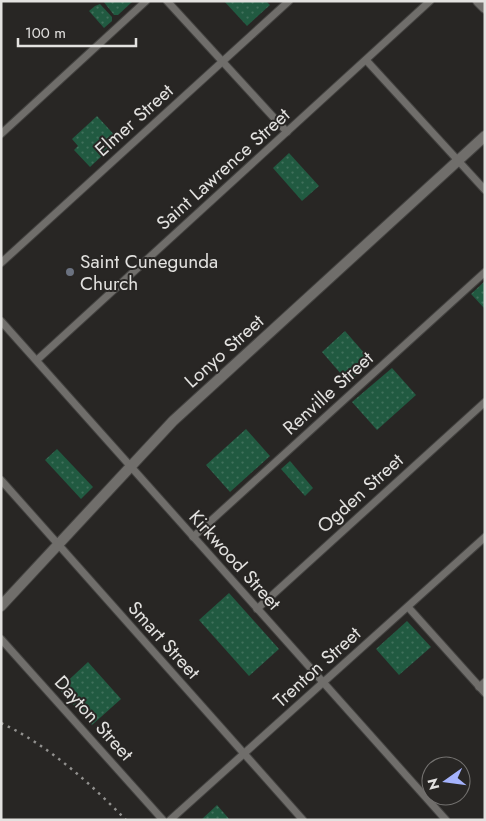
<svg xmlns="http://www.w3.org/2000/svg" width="486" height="821" font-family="Jost,sans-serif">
<defs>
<pattern id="grass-dots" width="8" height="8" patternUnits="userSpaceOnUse" patternTransform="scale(1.25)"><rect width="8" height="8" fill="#215a41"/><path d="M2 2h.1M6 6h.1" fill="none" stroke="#41715c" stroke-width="1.8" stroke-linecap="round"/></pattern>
</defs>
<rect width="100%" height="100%" fill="#282624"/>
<g fill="url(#grass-dots)">
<path d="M103 1H133L118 15H114Z"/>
<path d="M224 1H266L270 5 247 26Z"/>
<path d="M100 4 112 17V21L104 28 89 11 95 6Z"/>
<path d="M97 116 119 140 90 167 74 150 78 146 72 139Z"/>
<path d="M289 153 319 186 302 201 273 168Z"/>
<path d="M485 281V309L471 294Z"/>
<path d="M345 331 372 362 348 382 322 352Z"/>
<path d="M392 368 416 395 377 430 352 402Z"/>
<path d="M246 429 270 456 230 492 206 465Z"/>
<path d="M57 449 93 487 81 499 45 460Z"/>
<path d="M290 461 313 488 305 496 281 469Z"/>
<path d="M229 593 279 649 249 676 199 620Z"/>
<path d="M407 621 431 647 399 675 376 649Z"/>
<path d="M88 662 121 699 92 725 59 689Z"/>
<path d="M217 805 230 820H201Z"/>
</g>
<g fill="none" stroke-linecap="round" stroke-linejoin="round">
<defs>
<g id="street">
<path d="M167 1 287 132"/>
<path d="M366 60 485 190"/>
<path d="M1 134 146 1"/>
<path d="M1 263 289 1"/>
<path d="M1 321 446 820"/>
<path d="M37 360 430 1"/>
<path d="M1 480 303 820"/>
<path d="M193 537 485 272"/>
<path d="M408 607 485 693"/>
<path d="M257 609 485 402"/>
<path d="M1 639 163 820"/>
<path d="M479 687 485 682"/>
<path d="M170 820 485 537"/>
</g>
<g id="secondary">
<path d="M478 1 485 8"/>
<path d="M1 606 173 421 485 136"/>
</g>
</defs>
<use href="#street" stroke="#434240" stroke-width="9"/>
<use href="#secondary" stroke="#434240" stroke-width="12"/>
<use href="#street" stroke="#706e6b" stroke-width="7"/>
<use href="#secondary" stroke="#706e6b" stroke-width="10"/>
<path stroke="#91908e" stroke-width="2.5" stroke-dasharray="2.5 5" stroke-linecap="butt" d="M1 723C48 745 90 783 126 820"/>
</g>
<circle fill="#6b7280" stroke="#282624" stroke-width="2" cx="70" cy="272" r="5"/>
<g text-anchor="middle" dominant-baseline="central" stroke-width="4" stroke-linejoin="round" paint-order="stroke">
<g font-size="19" fill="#e3e2e0" stroke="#282624">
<text transform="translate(134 120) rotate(-42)">Elmer Street</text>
<text transform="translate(223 169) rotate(-42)">Saint Lawrence Street</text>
<text transform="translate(224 351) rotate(-42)">Lonyo Street</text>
<text transform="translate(328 393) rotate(-42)">Renville Street</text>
<text transform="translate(360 493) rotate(-42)">Ogden Street</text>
<text transform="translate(235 560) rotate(48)">Kirkwood Street</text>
<text transform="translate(164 640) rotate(48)">Smart Street</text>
<text transform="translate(317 667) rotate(-42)">Trenton Street</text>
<text transform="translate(94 718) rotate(48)">Dayton Street</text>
</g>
<g font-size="19" fill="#e3e2e0" stroke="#282624" text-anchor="start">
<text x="80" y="261">Saint Cunegunda<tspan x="80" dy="22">Church</tspan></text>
</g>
</g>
<rect width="486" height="821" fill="none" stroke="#e3e2e0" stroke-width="5"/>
<g transform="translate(446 781) rotate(256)"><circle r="24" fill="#282624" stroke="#73716f"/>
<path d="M0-4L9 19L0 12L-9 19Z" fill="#a4b2fc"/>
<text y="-8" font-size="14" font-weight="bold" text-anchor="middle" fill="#e3e2e0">N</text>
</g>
<path d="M18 38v8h118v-8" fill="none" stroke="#e3e2e0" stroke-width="2.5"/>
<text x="25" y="38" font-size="15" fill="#e3e2e0" stroke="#282624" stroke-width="4" paint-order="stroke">100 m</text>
</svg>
